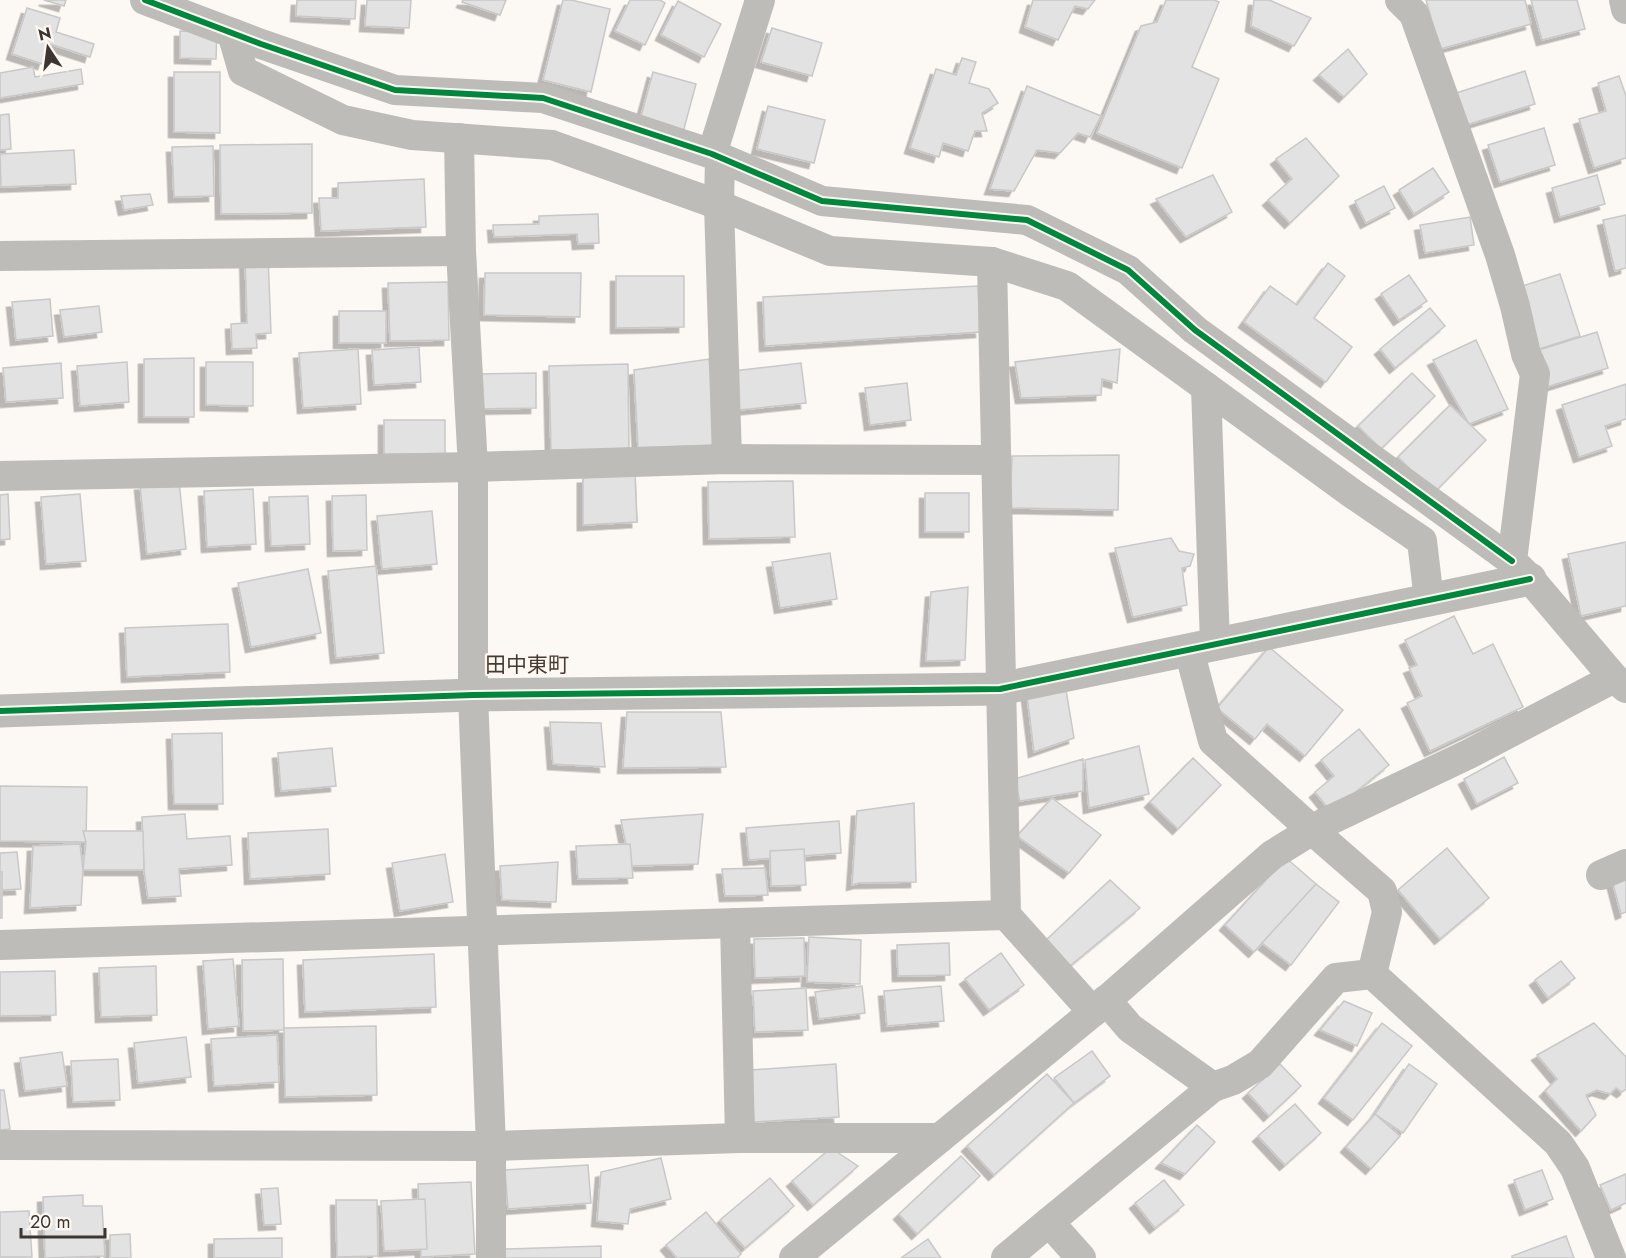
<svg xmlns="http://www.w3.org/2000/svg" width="1626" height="1258" font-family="Jost,'Noto Sans JP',sans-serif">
<defs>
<filter id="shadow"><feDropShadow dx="-5.5" dy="5.5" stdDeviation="0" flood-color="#0004"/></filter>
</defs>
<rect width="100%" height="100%" fill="#fcf8f4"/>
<g fill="#e3e2e3" stroke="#c9c8c9" stroke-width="1.5" filter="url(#shadow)">
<path d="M44 0H66L64 6Z"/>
<path d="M297 0H356L355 19 296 16Z"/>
<path d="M367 0H411L409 28 365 26Z"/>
<path d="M463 0H506L500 15 462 2Z"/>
<path d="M563 0H571L610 9 591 92 543 80Z"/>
<path d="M630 0H660L665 3 645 45 615 31Z"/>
<path d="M1033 0H1095L1088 9 1075 6 1058 40 1025 27Z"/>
<path d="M1166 0H1214L1219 2 1192 67 1219 79 1182 168 1097 133 1141 26 1157 22Z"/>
<path d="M1254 0H1269L1311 18 1294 46 1251 26Z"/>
<path d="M1426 0H1525L1531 24 1440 49Z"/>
<path d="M1531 0H1577L1585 29 1542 40Z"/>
<path d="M678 1 721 24 704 57 661 35Z"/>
<path d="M27 8 60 18 56 32 94 44 90 57 50 44 43 64 12 54Z"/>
<path d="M772 28 822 43 812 76 761 62Z"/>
<path d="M180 31 217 32 216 59 180 58Z"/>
<path d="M1348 49 1367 74 1344 97 1319 75Z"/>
<path d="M962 58 976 62 969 83 989 89 998 103 982 113 987 131H975L968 151 943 143 939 157 910 148 936 69 956 75Z"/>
<path d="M33 67 35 77 81 69 83 84 0 98V73Z"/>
<path d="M1525 71 1535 104 1463 126 1453 94Z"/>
<path d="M174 72H220V133L174 132Z"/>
<path d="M653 72 696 84 682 136 639 124Z"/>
<path d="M1619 76 1626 96V158L1594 168 1579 119 1606 111 1598 83Z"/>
<path d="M1027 86 1101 116 1090 137 1078 133 1060 153 1037 150 1014 191 990 189Z"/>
<path d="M768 106 825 120 814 163 757 149Z"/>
<path d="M9 114 11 149 0 150V115Z"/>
<path d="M1544 128 1555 165 1500 182 1488 145Z"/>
<path d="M1306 138 1339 176 1290 223 1268 200 1292 179 1276 159Z"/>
<path d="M312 144V213L221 214 220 145Z"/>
<path d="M213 146 214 196 174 197 172 147Z"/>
<path d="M74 150 76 184 1 187 0 154Z"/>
<path d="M1433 168 1449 192 1414 214 1399 190Z"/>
<path d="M1213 175 1232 212 1186 237 1156 199Z"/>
<path d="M1597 175 1605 204 1560 217 1552 188Z"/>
<path d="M424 179 426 227 321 231 319 198H338V183Z"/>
<path d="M1384 186 1395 208 1366 223 1355 201Z"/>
<path d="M150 194 153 205 124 210 121 196Z"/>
<path d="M598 214 599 243 578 244 577 234 494 237 493 225 539 224V216Z"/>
<path d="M1626 215V268L1615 271 1603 220Z"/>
<path d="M1470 217 1474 245 1425 253 1420 225Z"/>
<path d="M268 254 271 333 256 334 257 348 232 349 231 324 247 323 245 255Z"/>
<path d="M1328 263 1345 276 1314 318 1352 347 1326 382 1244 322 1270 286 1297 305Z"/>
<path d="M485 273H581L580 317 484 315Z"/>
<path d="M1560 274 1580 336 1536 350 1516 288Z"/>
<path d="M1409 275 1427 301 1399 320 1381 294Z"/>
<path d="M616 276H684V327L616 328Z"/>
<path d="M448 282 449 340 390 341 388 283Z"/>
<path d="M978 286 981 332 765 346 763 297Z"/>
<path d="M50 299 53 336 16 340 12 302Z"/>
<path d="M99 306 102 332 64 337 60 310Z"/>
<path d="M1430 308 1445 326 1395 368 1380 349Z"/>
<rect x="339" y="311" width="47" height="32"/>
<path d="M1597 332 1608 368 1537 390 1526 354Z"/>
<path d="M1476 340 1508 409 1469 424 1433 360Z"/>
<path d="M419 347 421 382 374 385 372 350Z"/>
<path d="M358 349 361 404 303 408 299 353Z"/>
<path d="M1120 349 1117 383 1102 379 1101 395 1021 398 1015 362Z"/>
<path d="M194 358V417H144V359Z"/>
<path d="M709 359 717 445 638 448 634 370Z"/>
<path d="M127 362 129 402 80 406 77 366Z"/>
<path d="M206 362H253V406L206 405Z"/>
<path d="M61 363 63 398 6 402 3 368Z"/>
<path d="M801 363 806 403 739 410 734 371Z"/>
<path d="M628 364 629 449 551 450 549 366Z"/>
<path d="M536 373V408L478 409V374Z"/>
<path d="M1412 373 1435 396 1381 449 1358 426Z"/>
<path d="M907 383 911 420 870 425 865 388Z"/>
<path d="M1626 384V419L1605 426 1612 446 1579 457 1562 405Z"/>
<path d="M1450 405 1486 440 1434 493 1398 457Z"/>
<rect x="384" y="420" width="61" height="34"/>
<path d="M1119 455 1118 510 1010 508 1012 456Z"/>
<path d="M635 474 637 522 583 525V478Z"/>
<path d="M635 474 637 522 583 525V478Z"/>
<path d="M179 481 186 549 147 554 140 485Z"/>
<path d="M793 481 795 537 709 539 708 482Z"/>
<path d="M253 489 256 544 207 547 204 491Z"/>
<rect x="925" y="493" width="44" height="39"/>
<path d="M8 494 10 539 0 540V495Z"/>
<path d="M80 494 86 561 46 564 41 497Z"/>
<path d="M366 495 367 550 333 551 332 496Z"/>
<path d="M308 496 310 544 271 546 269 497Z"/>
<path d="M432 511 437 564 382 569 377 516Z"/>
<path d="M1171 538 1179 551 1194 554 1190 566 1182 568 1187 605 1133 617 1115 548Z"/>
<path d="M1626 542V606L1581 616 1568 554Z"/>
<path d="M830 553 837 599 780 608 772 562Z"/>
<path d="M376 566 384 653 336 658 328 571Z"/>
<path d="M308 569 321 633 251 647 238 583Z"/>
<path d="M968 587 965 660 926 661 931 592Z"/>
<path d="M1454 616 1473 654 1493 644 1523 707 1430 751 1407 703 1422 696 1409 668 1417 665 1405 640Z"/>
<path d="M228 624 230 672 127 677 125 628Z"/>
<path d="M1269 647 1343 710 1305 756 1267 724 1255 739 1217 708Z"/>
<path d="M1065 684 1074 738 1034 752 1027 695Z"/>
<path d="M627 712H721L726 767 623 768Z"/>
<path d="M550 722 601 723 605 767 553 764Z"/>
<path d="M1359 729 1389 765 1331 812 1315 792 1334 776 1321 760Z"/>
<path d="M222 733 223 804H174L172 734Z"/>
<path d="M1139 746 1149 794 1089 808 1085 760Z"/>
<path d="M332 748 336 786 281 791 278 753Z"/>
<path d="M1504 757 1518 783 1477 804 1464 779Z"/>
<path d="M1193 758 1221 785 1178 829 1150 802Z"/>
<path d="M1083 759V791L1020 801 1014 779Z"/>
<path d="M0 786 87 787 86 842 0 841Z"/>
<path d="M1052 798 1101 835 1069 873 1017 836Z"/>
<path d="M914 803 916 882 859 883 852 885 857 811Z"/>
<path d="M185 814 187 839 230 836 232 865 179 869 181 896 148 898 144 870 142 817Z"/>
<path d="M703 814 698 864 630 866 621 820Z"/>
<path d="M839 821 841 853 749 860 746 828Z"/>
<path d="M328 829 330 874 250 879 248 833Z"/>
<path d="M83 831H143L144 870H83L86 842Z"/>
<path d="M80 844 83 870 81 905 30 908 33 846Z"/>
<path d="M630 844 633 878 578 879 576 846Z"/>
<path d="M1447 848 1489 898 1440 939 1398 890Z"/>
<path d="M804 849 806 885 771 886 770 851Z"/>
<path d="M17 852 21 889 0 890V853Z"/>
<path d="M445 854 453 902 400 911 392 863Z"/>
<path d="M1286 858 1316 884 1254 952 1225 925Z"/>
<path d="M558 862 556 902 502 900 500 866Z"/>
<path d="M765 868 768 895 725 896 722 869Z"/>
<rect x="0" y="872" width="2" height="46"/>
<path d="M1626 876V912L1621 914 1612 880Z"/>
<path d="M1110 880 1140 908 1065 970 1044 942Z"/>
<path d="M1316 884 1339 902 1291 965 1262 943Z"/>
<path d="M809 937 861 940 860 984 807 982Z"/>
<path d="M804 938 805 976 755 978 754 939Z"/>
<path d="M949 943 950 975 898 976 897 945Z"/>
<path d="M1001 953 1024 985 989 1010 965 979Z"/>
<path d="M434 954 436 1007 305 1012 303 960Z"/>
<path d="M233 959 239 1026 208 1029 203 961Z"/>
<path d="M283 959 284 1030 243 1031 242 960Z"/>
<path d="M1561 961 1575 978 1548 998 1535 980Z"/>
<path d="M156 966 157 1015 101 1017 99 968Z"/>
<path d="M55 971 56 1015 0 1016V972Z"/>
<path d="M862 986 865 1013 819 1019 815 992Z"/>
<path d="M941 986 944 1021 887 1026 884 991Z"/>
<path d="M806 988 808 1030 755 1032 753 991Z"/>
<path d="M1344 1001 1372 1013 1357 1046 1320 1030Z"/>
<path d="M1382 1023 1412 1046 1353 1120 1324 1098Z"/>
<path d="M1594 1023 1626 1057V1089L1622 1092 1616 1088 1610 1094 1597 1090 1586 1095 1596 1115 1581 1131 1545 1091 1557 1079 1537 1055Z"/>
<path d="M376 1026 377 1095 285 1097 284 1028Z"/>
<path d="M277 1035 279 1082 214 1086 211 1039Z"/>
<path d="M186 1037 191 1077 138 1083 134 1043Z"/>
<path d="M1092 1051 1110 1076 1074 1103 1054 1078Z"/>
<path d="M62 1052 67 1086 25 1091 20 1058Z"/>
<path d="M118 1059 120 1100 73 1102 71 1061Z"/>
<path d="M836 1064 839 1117 754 1122 751 1070Z"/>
<path d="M1280 1064 1301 1086 1269 1116 1248 1093Z"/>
<path d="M1409 1064 1437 1084 1403 1133 1375 1114Z"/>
<path d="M1047 1074 1074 1103 994 1175 967 1146Z"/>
<path d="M0 1090H4L10 1129 0 1130Z"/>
<path d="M1295 1104 1321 1133 1285 1165 1258 1136Z"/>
<path d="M1375 1114 1400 1136 1371 1169 1346 1147Z"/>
<path d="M1197 1125 1215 1142 1185 1174 1161 1163Z"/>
<path d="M831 1148 858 1166 813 1205 792 1181Z"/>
<path d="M961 1156 980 1176 917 1234 899 1214Z"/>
<path d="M661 1158 671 1199 630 1209 628 1224 597 1221 601 1172Z"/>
<path d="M588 1165 591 1203 508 1209 505 1170Z"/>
<path d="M1542 1170 1553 1199 1525 1210 1514 1180Z"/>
<path d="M1626 1174V1203L1611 1210 1600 1185Z"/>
<path d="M770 1178 794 1206 745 1248 720 1220Z"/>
<path d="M1164 1180 1184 1205 1155 1228 1135 1203Z"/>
<path d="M471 1182 475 1254 421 1257 418 1184Z"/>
<path d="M278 1188 281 1224 264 1225 261 1189Z"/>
<path d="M83 1195V1206H102L105 1256 45 1258 43 1197Z"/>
<path d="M425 1199 427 1249 384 1251 381 1201Z"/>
<path d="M336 1200H377L378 1256 337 1257Z"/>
<path d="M29 1211 32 1257H0V1212Z"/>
<path d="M706 1212 741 1254 737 1258H677L666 1245Z"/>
<path d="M130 1234 131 1258H110V1235Z"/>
<path d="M1566 1236 1574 1258H1512V1256Z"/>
<path d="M282 1238V1258H214V1239Z"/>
<path d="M928 1239 941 1258H901Z"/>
<path d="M601 1246V1258H504V1249Z"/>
</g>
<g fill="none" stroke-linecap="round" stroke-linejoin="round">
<g stroke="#bebcb8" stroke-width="30">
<path d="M145 0 261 44 395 90 543 98 712 154 822 201 1027 220 1128 270 1195 330 1512 561"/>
<path d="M1400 0 1414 14 1500 255 1515 306 1526 354 1535 374 1512 561 1530 579 1614 678 1626 688"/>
<path d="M1624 0 1626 9"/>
<path d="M232 33 243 71 343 120 412 135 552 145 719 205 830 251 992 262 1067 286 1353 494 1422 541 1429 600"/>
<path d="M459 138 461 251 473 467V695L491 1146V1258"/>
<path d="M712 154 760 0"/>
<path d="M720 158 719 205 727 459"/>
<path d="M0 256 461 251"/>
<path d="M992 262 1006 915 1093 1012"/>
<path d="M1206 387 1215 644"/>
<path d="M0 476 473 467 727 459 996 460"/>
<path d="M1189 650 1213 741 1312 830 1382 891 1387 912 1372 974"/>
<path d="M1601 875 1626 864"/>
<path d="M735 923 740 1138"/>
<path d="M0 945 1006 915"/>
<path d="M1213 1087 1233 1080 1260 1064 1336 978 1372 974 1558 1143 1575 1168 1611 1258"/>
<path d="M0 1145 491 1146 740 1138H940"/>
<path d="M1049 1222 1213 1087 1130 1028 1106 1000"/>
<path d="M794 1258 1093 1012 1272 855 1324 823 1469 754 1614 678"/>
<path d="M1006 1258 1049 1222 1081 1258"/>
</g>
<path stroke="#bebcb8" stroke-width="33" d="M0 711 473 695 1000 689 1530 579"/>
<defs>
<g id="cycleway">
<path d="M145 0 261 44 395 90 543 98 712 154 822 201 1027 220 1128 270 1195 330 1512 561"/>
<path d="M0 711 473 695 1000 689 1530 579"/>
</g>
</defs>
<use href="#cycleway" stroke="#fff7f1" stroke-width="10"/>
<use href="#cycleway" stroke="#00873e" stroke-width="6"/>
</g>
<g text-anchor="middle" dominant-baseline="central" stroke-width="4.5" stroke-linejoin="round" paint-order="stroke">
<g font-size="21" fill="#453b33" stroke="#fff7f1">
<text x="527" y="665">田中東町</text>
</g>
</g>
<g transform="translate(48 48) rotate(347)" stroke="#fff7f1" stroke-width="4.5" paint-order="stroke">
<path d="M0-4.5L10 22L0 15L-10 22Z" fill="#3a3531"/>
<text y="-9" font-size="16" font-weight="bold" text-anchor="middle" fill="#3a3531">N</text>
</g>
<path d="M21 1228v9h84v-9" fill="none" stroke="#3a3531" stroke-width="3"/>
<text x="30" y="1228" font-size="18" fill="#3a3531" stroke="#fff7f1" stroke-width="4.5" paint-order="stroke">20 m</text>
</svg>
